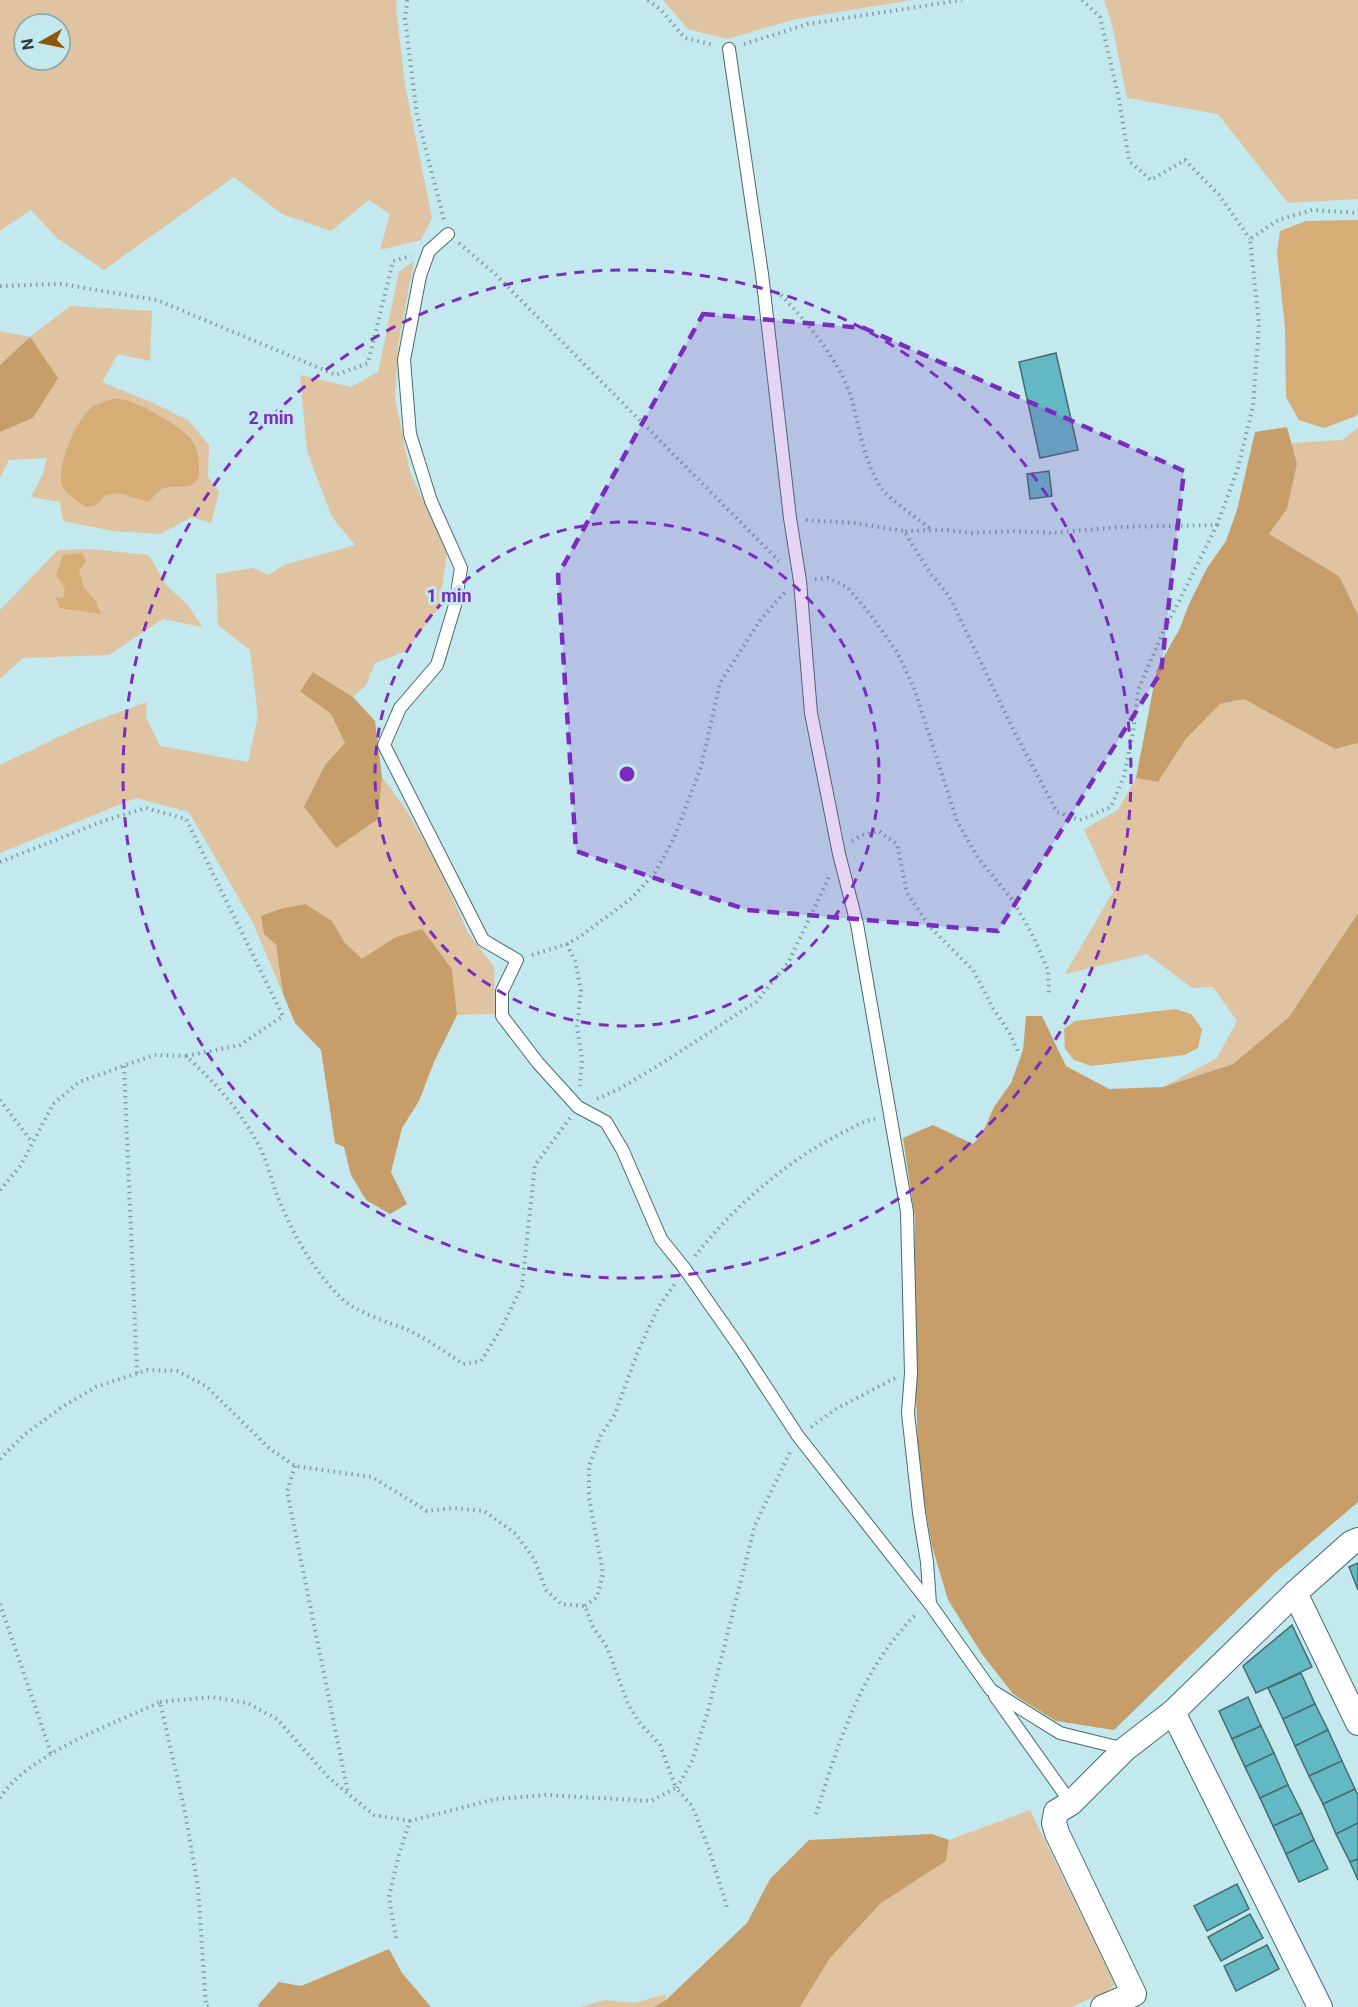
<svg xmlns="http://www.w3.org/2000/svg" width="1358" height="2007" font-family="Roboto,sans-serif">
<rect width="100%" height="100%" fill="#c3e8ed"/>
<g fill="#e0c3a1" fill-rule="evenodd">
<path d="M0 0H397L396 7 405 85 432 218 421 240 380 250 390 214 369 200 331 231 282 214 234 177 104 270 57 238 31 210 0 231ZM24 24H60V60H24Z"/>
<path d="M663 0H912L796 19 727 39 688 29Z"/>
<path d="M1104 0H1358V199L1288 203 1218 114 1127 98 1112 25Z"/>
<path d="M414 261 398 345 395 398 410 472 447 553 439 608 406 651 375 663 366 685 353 697 314 672 300 690 331 714 346 743 325 765 378 819 382 777 405 808 437 863 468 933 494 967 495 1014 457 1015 452 969 394 938 362 960 345 943 332 921 264 934 276 945 283 994 253 923 189 812 136 798 0 853V765L82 726 147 702 146 717 160 746 248 762 258 716 250 650 218 625 216 574 253 568 269 575 284 565 355 545 332 517 307 451 300 375 351 387 378 372 399 272Z"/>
<path d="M70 306 152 311 150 361 118 354 102 382 153 403 189 421 209 445 208 477 219 492 211 523 192 517 160 534 113 531 63 521 60 502 31 497 43 474 47 458 9 460 0 478V432L33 418 30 337 0 365V331L30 337Z"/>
<path d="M1358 428V615L1339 576 1269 534 1287 509 1297 464 1291 443 1342 440Z"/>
<path d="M89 549 149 555 166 585 188 605 202 627 163 619 109 655 23 658 0 679V610L58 550Z"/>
<path d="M1244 699 1335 749 1358 743V913L1289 1017 1233 1064 1163 1087 1217 1058 1237 1021 1213 987 1192 988 1147 954 1065 974 1113 892 1084 829 1118 810 1136 778 1158 782 1185 740 1220 704Z"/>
<path d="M1030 1810 1115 1984 1108 1991 1071 2007H800L830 1958 881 1903 946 1861 949 1840Z"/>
<path d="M666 1994 665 2001 654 2007H581L605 2000 635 2003Z"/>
</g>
<g fill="#c79d6a">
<path d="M30 337 58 378 33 418 0 432V365Z"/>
<path d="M1287 427 1297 464 1287 509 1269 534 1339 576 1358 615V743L1335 749 1244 699 1220 704 1185 740 1158 782 1136 778 1157 669 1180 628 1189 604 1207 568 1226 541 1237 510 1255 432Z"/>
<path d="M313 672 353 697 375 721 382 777 378 819 336 848 304 807 325 765 345 743 331 714 300 691Z"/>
<path d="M305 904 332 921 345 943 362 959 394 938 422 929 452 969 457 1015 434 1062 419 1101 402 1128 391 1172 407 1204 390 1214 366 1200 351 1175 344 1147 335 1143 321 1050 295 1023 283 994 276 945 264 934 261 916 280 909Z"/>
<path d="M1358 913V1502L1274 1574 1114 1730 1056 1721 1013 1694 982 1654 948 1600 932 1546 919 1472 914 1343 915 1218 903 1138 933 1125 973 1144 982 1134 994 1107 1011 1083 1023 1050 1026 1016H1042L1066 1066 1109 1089 1163 1087 1233 1064 1289 1017Z"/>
<path d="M932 1834 949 1840 946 1861 881 1903 830 1958 800 2007H654L666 2000 747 1923 770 1879 809 1840Z"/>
<path d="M389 1949 402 1973 431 2007H259L258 2005 279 1982 301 1986Z"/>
</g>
<g fill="#d6ac77">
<path d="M1358 220V413L1356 416 1324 428 1299 420 1286 397 1285 328 1277 252 1280 231 1306 221Z"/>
<path d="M112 399C117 399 122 399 126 400 141 404 186 429 193 442 200 454 199 465 199 478L190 486C168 489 166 481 149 502L119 493 105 495 97 505 86 507C78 501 65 494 62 485 56 466 76 421 91 408 96 404 106 402 112 399Z"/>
<path d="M82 553 86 561 79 570 84 588 95 600 101 614 60 608 55 597 63 598 65 588 56 575 63 555Z"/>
<path d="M1175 1009 1191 1014 1202 1029 1198 1048 1184 1055 1091 1066 1074 1060 1065 1049 1064 1029 1075 1021Z"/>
</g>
<g fill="#63b9c3" stroke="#496b6f" stroke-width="1.5">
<path d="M1056 353 1078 450 1040 458 1019 362Z"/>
<path d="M1049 471 1052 496 1030 499 1027 474Z"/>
<path d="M1358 1563V1590L1349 1567Z"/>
<path d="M1292 1625 1312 1667 1256 1693 1243 1666Z"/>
<path d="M1301 1673 1315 1704 1283 1719 1268 1688Z"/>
<path d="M1248 1697 1261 1726 1232 1739 1219 1711Z"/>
<path d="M1315 1704 1328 1730 1295 1746 1283 1719Z"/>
<path d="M1261 1726 1274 1753 1245 1767 1232 1739Z"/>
<path d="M1328 1730 1342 1761 1309 1776 1295 1746Z"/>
<path d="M1274 1753 1288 1785 1260 1798 1245 1767Z"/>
<path d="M1342 1761 1355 1789 1323 1804 1309 1776Z"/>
<path d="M1288 1785 1302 1813 1273 1826 1260 1798Z"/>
<path d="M1355 1789 1358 1795V1823L1336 1834 1323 1804Z"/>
<path d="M1302 1813 1314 1840 1286 1854 1273 1826Z"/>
<path d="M1358 1823V1859L1350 1862 1336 1834Z"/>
<path d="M1314 1840 1328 1869 1299 1882 1286 1854Z"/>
<path d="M1358 1859V1880L1350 1862Z"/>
<path d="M1237 1884 1249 1909 1207 1931 1194 1906Z"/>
<path d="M1250 1914 1263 1938 1221 1961 1208 1937Z"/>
<path d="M1267 1945 1279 1969 1236 1991 1224 1966Z"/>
</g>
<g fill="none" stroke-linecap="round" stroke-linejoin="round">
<defs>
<g id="lane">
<path d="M729 49 762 274 790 518 800 581 811 713 839 854 857 924 907 1212 911 1373 908 1413 919 1513 927 1562 930 1604 991 1690 1060 1733 1125 1749"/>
<path d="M448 234 429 251 420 276 404 360 410 434 431 501 461 568 455 605 437 665 400 708 384 745 483 940 517 960 502 991V1016L538 1063 578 1107 606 1122 623 1151 661 1239 685 1269 741 1349 798 1436 930 1604"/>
<path d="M995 1696 1071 1803"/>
</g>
<g id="street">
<path d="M1295 1593 1358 1723"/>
<path d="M1103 2007 1134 1994 1057 1833 1054 1823 1056 1812 1071 1803 1125 1749 1173 1712"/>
<path d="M1320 2007 1173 1712 1295 1593 1351 1543 1358 1540"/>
</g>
</defs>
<use href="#lane" stroke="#486a6e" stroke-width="14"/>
<use href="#street" stroke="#486a6e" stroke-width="26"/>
<g stroke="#839ea2" stroke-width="4" stroke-dasharray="1.5 4.5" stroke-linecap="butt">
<path d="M407 0 405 19 417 115 444 220"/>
<path d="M648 0 661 10 685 38 714 45"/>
<path d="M1082 0 1100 17 1119 99 1129 161 1151 180 1185 160 1219 195 1250 239"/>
<path d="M744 44 808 24 962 0"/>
<path d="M459 243 495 274 779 561"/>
<path d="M0 286 61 284 157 300 336 375 368 363 393 261 411 256"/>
<path d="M781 295C808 323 839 360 851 397 860 428 863 461 882 489 889 499 921 521 932 530"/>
<path d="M806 520 854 523 904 531 930 573 949 596 1015 733 1057 812 1080 820 1111 807 1124 776 1133 733 1138 690 1162 635 1217 525 1120 527 1052 533 1013 531 972 533 947 530 904 531"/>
<path d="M1217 525 1238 468 1253 406 1259 325 1250 239 1278 220 1312 210 1358 213"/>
<path d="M815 579 828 578 847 587 867 610 897 652 914 688 957 821 978 858 1011 898 1031 932 1048 970 1049 995"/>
<path d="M852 841 862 835 879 831 897 844 907 893 930 927 973 970 993 1008 1009 1032 1019 1054"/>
<path d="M0 862 106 820 146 808 186 819 283 1016 240 1045 186 1056"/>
<path d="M567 944 575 961 581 991 577 1027 582 1059 580 1086"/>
<path d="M532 955 567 944 578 938 632 898 656 871 674 838 701 767 720 683 761 619 786 591"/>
<path d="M124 1066 137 1373"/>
<path d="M597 1099 619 1089 664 1062 756 1002 788 963 829 877"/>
<path d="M0 1100 32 1142"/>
<path d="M0 1190 21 1165 53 1104 79 1082 154 1055 186 1056C216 1084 238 1107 258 1144 267 1160 271 1179 277 1195 291 1230 312 1269 339 1296 354 1312 388 1322 408 1330 427 1339 445 1352 463 1364L481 1361 501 1329 522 1286 535 1165 570 1118"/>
<path d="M695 1256C733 1207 790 1158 846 1131 855 1126 864 1121 875 1119"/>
<path d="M811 1427 836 1409 895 1378"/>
<path d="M0 1459 24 1435 62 1407 96 1387 147 1370 177 1371 206 1386 270 1449 295 1466 372 1477 427 1511 453 1508 484 1511 516 1534 534 1559 546 1590 561 1604 585 1606 593 1627 607 1647 628 1704 639 1722 660 1745 676 1788"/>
<path d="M295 1466 287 1491 348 1793"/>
<path d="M0 1604 51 1753"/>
<path d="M585 1606 597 1597 603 1574 589 1498V1466L601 1435 615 1414 638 1351 659 1306 677 1281"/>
<path d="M160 1702 212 1697 247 1703 277 1719 329 1778 374 1815 410 1821"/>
<path d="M677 1788 692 1761 708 1711 755 1525 791 1450"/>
<path d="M0 1798C25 1756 115 1723 160 1702L185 1812 198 1887 206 2006 212 2007"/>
<path d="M816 1814C835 1754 855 1688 895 1638 902 1630 908 1621 917 1614"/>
<path d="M396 1938 389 1897 399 1854 410 1821 496 1799 546 1795 651 1801 676 1788 692 1806 709 1849 728 1911"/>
</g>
<use href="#lane" stroke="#fff" stroke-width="12"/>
<use href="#street" stroke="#fff" stroke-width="24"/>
</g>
<path fill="#7b2cbf" fill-opacity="0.2" stroke="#7b2cbf" stroke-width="4.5" stroke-dasharray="12 8" stroke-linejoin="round" d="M703 314 864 328 1184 471 1161 672 998 931 747 910 576 851 558 575Z"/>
<g fill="none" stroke="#7b2cbf" stroke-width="3" stroke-dasharray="10 8">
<circle cx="627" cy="774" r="252"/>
<circle cx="627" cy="774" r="504"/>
</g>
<circle cx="627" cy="774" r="9" fill="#7b2cbf" stroke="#c3e8ed" stroke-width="3"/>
<g font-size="18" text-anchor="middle" font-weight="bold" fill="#7b2cbf" stroke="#c3e8ed" stroke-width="6" stroke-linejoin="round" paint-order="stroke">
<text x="271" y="424">2 min</text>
<text x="449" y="602">1 min</text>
</g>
<g transform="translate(42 42) rotate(261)"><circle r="28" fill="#c3e8ed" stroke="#87a4a7" stroke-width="1.5"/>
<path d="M0-4.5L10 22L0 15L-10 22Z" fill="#8b5902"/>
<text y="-9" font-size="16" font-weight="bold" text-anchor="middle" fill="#2e3d3f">N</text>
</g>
</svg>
